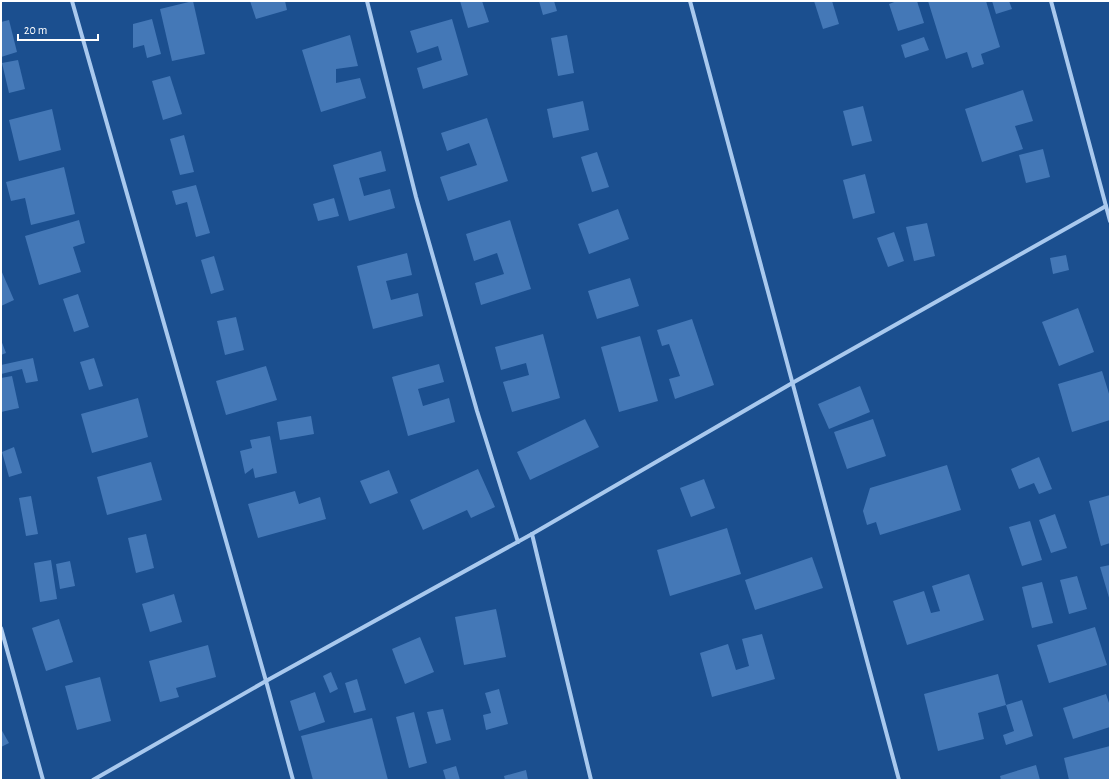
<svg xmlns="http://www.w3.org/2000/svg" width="1111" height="781" font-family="'Alegreya Sans',sans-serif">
<rect width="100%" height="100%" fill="#1b4f8f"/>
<g fill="#4478b7">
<path d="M193 1 205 54 172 61 160 9Z"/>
<path d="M250 1H285L287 10 256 19Z"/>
<path d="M460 1H482L489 22 468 28Z"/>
<path d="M539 1H554L557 11 543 15Z"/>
<path d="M814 1H832L839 24 823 29Z"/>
<path d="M897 1H917L924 23 898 31 889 4Z"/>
<path d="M928 1H986L1000 47 981 54 984 64 972 68 967 52 946 59Z"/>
<path d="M992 1H1009L1012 9 996 14Z"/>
<path d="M152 19 161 54 147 58 144 45 133 48V24Z"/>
<path d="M452 19 468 75 423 89 417 68 442 60 438 46 417 53 410 31Z"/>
<path d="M9 20 17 52 1 57V22Z"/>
<path d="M350 35 358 66 336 69V83L360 78 366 98 321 112 302 50Z"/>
<path d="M567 35 574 73 558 76 551 38Z"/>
<path d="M924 37 929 50 905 58 901 45Z"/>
<path d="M18 60 25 89 9 93 2 63Z"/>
<path d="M170 76 182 114 163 120 152 81Z"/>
<path d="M1023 90 1033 121 1015 126 1023 149 982 162 965 109Z"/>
<path d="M583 101 589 130 553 138 547 109Z"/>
<path d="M863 106 872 141 852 146 843 111Z"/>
<path d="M52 109 61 150 19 161 9 120Z"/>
<path d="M487 118 508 181 448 201 440 177 477 165 469 143 447 151 441 133Z"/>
<path d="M184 135 194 172 180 175 170 139Z"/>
<path d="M1043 149 1050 177 1026 183 1019 155Z"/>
<path d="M381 151 386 171 359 178 364 196 390 189 395 208 349 221 333 165Z"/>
<path d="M597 152 609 187 592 192 581 157Z"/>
<path d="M64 167 75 214 31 225 25 198 11 201 6 182Z"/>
<path d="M865 174 875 213 853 219 843 180Z"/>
<path d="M196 185 210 233 196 237 187 202 176 205 172 191Z"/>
<path d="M334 198 339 216 318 221 313 204Z"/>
<path d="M618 209 629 239 589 254 578 224Z"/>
<path d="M79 220 85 243 73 247 81 272 39 285 25 236Z"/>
<path d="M510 220 531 289 481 305 475 283 504 274 497 253 474 261 466 234Z"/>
<path d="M927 223 935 256 914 261 906 227Z"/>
<path d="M894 232 904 261 888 267 877 238Z"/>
<path d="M407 253 412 275 386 281 391 300 418 293 423 316 373 329 357 266Z"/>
<path d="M1066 255 1069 270 1053 274 1050 258Z"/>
<path d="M214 256 224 290 211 294 201 260Z"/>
<path d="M1 270 14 300 1 306Z"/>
<path d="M630 278 639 306 597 319 588 291Z"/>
<path d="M78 294 89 327 74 332 63 299Z"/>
<path d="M1078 308 1094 352 1059 366 1042 322Z"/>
<path d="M236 317 244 350 225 355 217 321Z"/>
<path d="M692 319 714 385 675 399 669 379 680 376 669 344 662 346 657 330Z"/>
<path d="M543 334 560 398 512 412 503 382 529 375 526 363 501 370 495 347Z"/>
<path d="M640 336 658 401 619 412 601 347Z"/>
<path d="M1 340 6 353 1 355Z"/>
<path d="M33 358 38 381 26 383 22 369 1 374V365Z"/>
<path d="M94 358 103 386 89 390 80 362Z"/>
<path d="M439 364 444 382 418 389 423 406 449 398 455 422 408 436 392 377Z"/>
<path d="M266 366 277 400 226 415 216 381Z"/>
<path d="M1102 371 1110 397V420L1072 432 1058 384Z"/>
<path d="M12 376 19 408 1 412V378Z"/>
<path d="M860 386 870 412 829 429 818 404Z"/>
<path d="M138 398 148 437 92 453 81 414Z"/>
<path d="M311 416 314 434 280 440 277 422Z"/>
<path d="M585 419 599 447 530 480 517 452Z"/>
<path d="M873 419 886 456 847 469 834 432Z"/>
<path d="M270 436 277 473 255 478 253 468 245 474 240 451 252 448 250 440Z"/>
<path d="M14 447 22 473 9 477 2 452Z"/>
<path d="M1039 457 1052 489 1039 494 1034 483 1019 489 1011 469Z"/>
<path d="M151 462 162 500 107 515 97 477Z"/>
<path d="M947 465 961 510 880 535 876 522 867 525 863 511 870 488Z"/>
<path d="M478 469 495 507 471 518 467 510 423 530 410 500Z"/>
<path d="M389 470 398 493 370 504 360 481Z"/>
<path d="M704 479 715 508 691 517 680 488Z"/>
<path d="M295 491 299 504 320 497 326 519 258 538 248 504Z"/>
<path d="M1110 495V543L1101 546 1089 501Z"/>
<path d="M31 496 38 534 26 536 19 498Z"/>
<path d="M1055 514 1067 548 1051 553 1039 520Z"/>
<path d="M1030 521 1042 560 1022 566 1009 527Z"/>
<path d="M727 528 741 574 670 596 657 550Z"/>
<path d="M146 534 154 568 136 573 128 538Z"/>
<path d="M812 557 823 588 755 610 745 580Z"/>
<path d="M51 560 57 599 40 602 34 563Z"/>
<path d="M70 561 75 586 60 589 56 564Z"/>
<path d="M1110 565V601L1100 567Z"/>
<path d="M969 574 984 620 907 645 893 601 924 591 931 613 940 611 932 586Z"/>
<path d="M1077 576 1087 609 1069 614 1060 580Z"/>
<path d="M1042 582 1053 623 1032 628 1022 587Z"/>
<path d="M174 594 182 622 150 632 142 604Z"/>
<path d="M496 609 506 657 464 665 455 617Z"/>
<path d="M59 619 73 662 46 671 32 628Z"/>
<path d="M1095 627 1107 665 1049 683 1037 645Z"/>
<path d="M762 634 775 679 712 697 700 653 728 644 736 670 749 666 742 639Z"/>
<path d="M420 637 434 672 405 684 392 649Z"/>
<path d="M208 645 216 677 176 688 179 697 160 702 149 661Z"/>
<path d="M331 672 338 689 330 693 323 676Z"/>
<path d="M998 674 1006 705 978 713 984 739 938 751 924 694Z"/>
<path d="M100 677 111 721 77 730 65 686Z"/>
<path d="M357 679 366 710 354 713 345 683Z"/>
<path d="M499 689 508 724 486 730 483 715 491 713 485 693Z"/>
<path d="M315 692 325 722 299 731 290 701Z"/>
<path d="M1106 694 1110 706V727L1073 739 1063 708Z"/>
<path d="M1022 700 1033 736 1006 745 1003 735 1014 731 1006 705Z"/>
<path d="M443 709 451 740 436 744 427 712Z"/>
<path d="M414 712 427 763 409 768 396 717Z"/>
<path d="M372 718 388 780H313L301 736Z"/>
<path d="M1 729 9 743 1 747Z"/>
<path d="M1110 746V780H1069L1064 758Z"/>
<path d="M1036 765 1040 780H1001L1000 776Z"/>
<path d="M456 766 460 780H446L443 770Z"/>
<path d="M526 770 528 780H505L504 776Z"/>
</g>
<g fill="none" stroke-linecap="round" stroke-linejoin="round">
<g stroke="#a9c9ee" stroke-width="4">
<path d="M72 1 266 681 293 780"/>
<path d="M367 1 416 197 477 411 518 542"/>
<path d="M690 1 899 780"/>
<path d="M1051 1 1110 221"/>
<path d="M532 534 591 780"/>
<path d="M1 628 43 780"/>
<path d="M93 780 266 681 532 534 794 382 1106 206"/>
</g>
</g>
<rect width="1111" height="781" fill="none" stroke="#ffffff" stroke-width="4"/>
<path d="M18 34v6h80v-6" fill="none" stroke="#ffffff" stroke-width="2"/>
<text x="24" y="34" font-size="12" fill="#ffffff" stroke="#1b4f8f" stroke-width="3" paint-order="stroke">20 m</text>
</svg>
